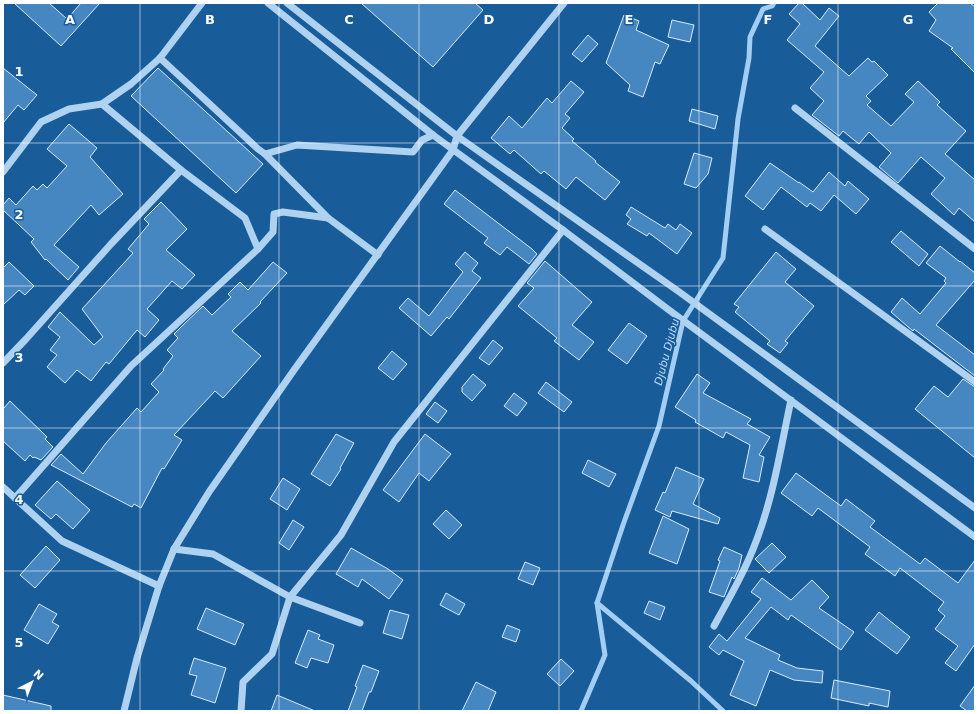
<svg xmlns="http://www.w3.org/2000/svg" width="978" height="714" font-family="'DejaVu Sans',sans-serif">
<rect width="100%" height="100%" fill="#195c9a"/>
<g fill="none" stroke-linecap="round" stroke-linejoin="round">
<g stroke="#a2cef3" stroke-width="5">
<path d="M597 603 691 681 723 711"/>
<path d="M581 711 605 655 597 603 623 525 659 426 683 321 723 258 738 119 749 58 750 37 763 9 772 6 774 3"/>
</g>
</g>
<g fill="#4687c2" stroke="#d7eafc">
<path d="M14 3H49L67 19 81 3H100L61 46Z"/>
<path d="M361 3H475L483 10 433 67Z"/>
<path d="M799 3H802L820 20 829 8 839 16 815 46 849 76 868 58 872 62 874 61 888 75 866 96 871 101 867 105 891 126 914 102 905 94 918 81 940 102 937 105 966 131 945 154 975 180V222L959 208 954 215 931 194 945 178 921 157 898 183 879 167 891 153 869 132 859 144 843 131 839 136 812 115 824 101 810 88 824 72 787 40 800 24 789 14Z"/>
<path d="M938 3H970L975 7V73L951 49 953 48 929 31 936 20 929 12Z"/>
<path d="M624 15 639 21 636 30 669 45 660 64 655 62 643 97 628 91 630 85 606 63Z"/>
<path d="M672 20 694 25 690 42 668 37Z"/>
<path d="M588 35 598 44 582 62 572 54Z"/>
<path d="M3 68 37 95 24 110 18 105 3 123Z"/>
<path d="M158 68 263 164 236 193 131 96Z"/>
<path d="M571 81 584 92 565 114 570 118 562 128 574 139 572 141 596 161 595 162 620 182 605 200 576 177 566 189 544 171 541 174 514 150 510 154 491 138 509 116 522 128 547 98 552 103Z"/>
<path d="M692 109 718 116 715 129 689 121Z"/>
<path d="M69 124 97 148 90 157 123 194 99 215 91 205 54 245 79 267 68 280 46 259 45 260 31 242 34 239 3 210V205L9 198 16 205 33 186 37 190 43 184 47 188 67 166 47 149Z"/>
<path d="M694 153 712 158 708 174 696 188 684 184Z"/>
<path d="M770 163 799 183V182L813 192 829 172 845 186 848 181 869 199 856 214 834 195 821 211 810 203 807 207 781 187 763 210 745 196Z"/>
<path d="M455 190 532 249 537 254 529 264 507 247 500 255 484 243 488 238 444 204Z"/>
<path d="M161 202 187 229 166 250 195 275 182 289 172 281 147 309 159 320 145 337 137 330 109 364 106 362 91 381 77 370 65 383 47 367 57 355 50 350 60 337 48 327 60 312 94 345 103 337 82 309 133 253 128 249 149 224 144 219Z"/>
<path d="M631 207 665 228 668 224 676 230 680 224 692 233 677 254 649 233 647 236 627 224 631 219 626 215Z"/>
<path d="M901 231 928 254 919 266 891 242Z"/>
<path d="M940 246 960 262V261L975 273V280L936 325 975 355V376L914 329 913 331 907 326 891 312 902 298 920 314 946 283 944 281 946 278 926 263Z"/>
<path d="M465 252 478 263 472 271 481 278 449 319 447 317 431 336 399 308 408 298 429 316 463 272 455 264Z"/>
<path d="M776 252 796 269 785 282 814 306 785 341 788 343 780 353 767 344 770 341 735 312 739 307 734 304Z"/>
<path d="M545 261 592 302 572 325 594 342 579 360 554 341 557 338 518 306 534 288 527 283Z"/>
<path d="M9 262 34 286 25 295 19 290 3 305V268Z"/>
<path d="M273 262 287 273 260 302 261 303 232 331 261 356 223 398 215 391 174 435 182 440 164 469 162 468 141 508 134 504 132 507 51 465 61 454 83 474 106 443 137 408 141 412 159 392 151 384 164 370 163 369 173 356 167 350 178 338 174 334 181 327 203 306 212 315 231 297 228 294 240 282 248 290Z"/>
<path d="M629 323 647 336 627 364 608 350Z"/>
<path d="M493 340 503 348 489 365 479 358Z"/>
<path d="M392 351 407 364 393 380 378 368Z"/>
<path d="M473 374 486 385 472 401 462 392V387Z"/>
<path d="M697 374 710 383 703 393 751 419 747 424 770 437 759 455 764 457 759 482 743 478 750 445 726 432 723 438 695 422 696 420 675 407Z"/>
<path d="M963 379 975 387V458L915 409 934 386 948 397Z"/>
<path d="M546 382 572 402 564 412 538 393Z"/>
<path d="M514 393 527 403 517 416 504 406Z"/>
<path d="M10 401 47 437 45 439 53 447 41 460 34 457 33 458 30 455 25 461 3 441V409Z"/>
<path d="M435 402 447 411 438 423 426 414Z"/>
<path d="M336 434 354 443 340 468 341 469 330 486 311 474Z"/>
<path d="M425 434 451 454 429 481 419 473 399 502 383 490Z"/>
<path d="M588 460 616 474 609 487 582 473Z"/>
<path d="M676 467 704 479 693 504 720 518 718 524 672 511 670 517 655 510 663 492 665 493Z"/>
<path d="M796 473 841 506 846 499 875 521 870 527 920 564 925 558 958 583 975 560V644L956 671 945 663 958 646 935 629 945 616 938 610 944 602 900 568 895 576 865 554 870 547 818 508 812 516 781 493Z"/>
<path d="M283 478 300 489 287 510 270 499Z"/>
<path d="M57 481 90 510 73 529 56 514 51 519 35 505Z"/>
<path d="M446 510 462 525 449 539 433 524Z"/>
<path d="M663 516 689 529 677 564 649 553Z"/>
<path d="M293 520 304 527 289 550 279 543Z"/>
<path d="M772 543 786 557 769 573 755 559Z"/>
<path d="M46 546 60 560 35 588 20 575Z"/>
<path d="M724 547 742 555 739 568 734 579 732 577 724 597 709 592 720 561 718 560Z"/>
<path d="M351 548 388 569 403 580 389 599 362 579 358 587 336 574Z"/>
<path d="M525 562 540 568 533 585 518 579Z"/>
<path d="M762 578 791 600 812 580 829 597 819 608 854 632 841 650 791 615 788 620 771 607 745 638 780 655 778 660 797 668 823 671 822 683 794 680 770 670 756 706 730 695 744 661 723 650 719 655 709 647 719 634 727 641 761 599 751 592Z"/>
<path d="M446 593 465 604 459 615 440 605Z"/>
<path d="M649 601 665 607 660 620 644 613Z"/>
<path d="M39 604 57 614 52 622 59 626 48 644 24 630Z"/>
<path d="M206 608 244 624 235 645 197 629Z"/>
<path d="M390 610 409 615 402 639 383 633Z"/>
<path d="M879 612 910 637 897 654 865 630Z"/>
<path d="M507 625 520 630 516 642 502 637Z"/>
<path d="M308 630 320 635 318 639 334 645 328 663 311 658 307 668 295 663Z"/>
<path d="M194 658 226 668 215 703 191 695 197 676 189 674Z"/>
<path d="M561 659 574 671 560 686 547 674Z"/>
<path d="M363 665 379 671 371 692H369L362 711H348L357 687 355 686Z"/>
<path d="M834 680 890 691 888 707 869 703V706L831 698Z"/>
<path d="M476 682 496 692 488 711H462Z"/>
<path d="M975 685V711H967L960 706Z"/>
<path d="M3 695 51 706V711H3Z"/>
<path d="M277 695 315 711H271Z"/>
</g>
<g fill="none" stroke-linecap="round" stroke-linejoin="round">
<g stroke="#afd2f1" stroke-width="7">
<path d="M268 3 433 135 563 230 669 310 975 537"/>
<path d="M287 3 457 136 678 291 975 508"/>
<path d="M160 58 258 149 265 154 297 145 413 152 422 140 433 135"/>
<path d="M102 104 181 170 245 218 258 249 273 232 274 214 283 212 328 218 378 255"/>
<path d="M795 108 975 249"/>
<path d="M265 154 328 218"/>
<path d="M3 172 41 122 69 109 102 104 131 84 160 58 202 3"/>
<path d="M765 229 975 382"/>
<path d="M3 363 26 339 111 244 181 170"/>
<path d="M3 487 62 541 159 586"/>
<path d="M15 498 131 366 258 249"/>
<path d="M174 549 213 554 290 597 360 623"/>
<path d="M714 626C730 597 746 569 757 539 774 494 781 446 791 400"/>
<path d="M124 711 137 658 159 586 174 549 209 492 294 370 453 150 457 136 564 3"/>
<path d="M241 711 243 682 272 654 290 597 341 535 394 442 563 230"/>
</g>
</g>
<path fill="none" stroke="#fff" stroke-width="1" stroke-opacity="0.55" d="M140 3V711M279 3V711M419 3V711M559 3V711M699 3V711M838 3V711M3 143H975M3 286H975M3 428H975M3 571H975"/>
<g text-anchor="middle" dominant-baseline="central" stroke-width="3" stroke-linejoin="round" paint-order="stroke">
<g font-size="11" font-style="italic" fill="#bcdcf8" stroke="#195c9a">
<text transform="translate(667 352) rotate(-75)">Djubu Djubu</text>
</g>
</g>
<g font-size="13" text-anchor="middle" font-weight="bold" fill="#fff" stroke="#195c9a" stroke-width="3" stroke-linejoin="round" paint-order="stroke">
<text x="70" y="24">A</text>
<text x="210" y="24">B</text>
<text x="349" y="24">C</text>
<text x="489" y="24">D</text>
<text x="629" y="24">E</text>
<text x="768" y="24">F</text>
<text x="908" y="24">G</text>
<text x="19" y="76">1</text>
<text x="19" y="219">2</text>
<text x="19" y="362">3</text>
<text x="19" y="504">4</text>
<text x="19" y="647">5</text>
</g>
<rect width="978" height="714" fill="none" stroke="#ffffff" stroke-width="8"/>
<g transform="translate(32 682) rotate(42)" stroke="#195c9a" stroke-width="3" paint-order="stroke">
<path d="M0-3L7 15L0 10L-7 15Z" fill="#ffffff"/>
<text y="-6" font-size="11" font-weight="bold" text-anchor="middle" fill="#ffffff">N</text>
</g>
</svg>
